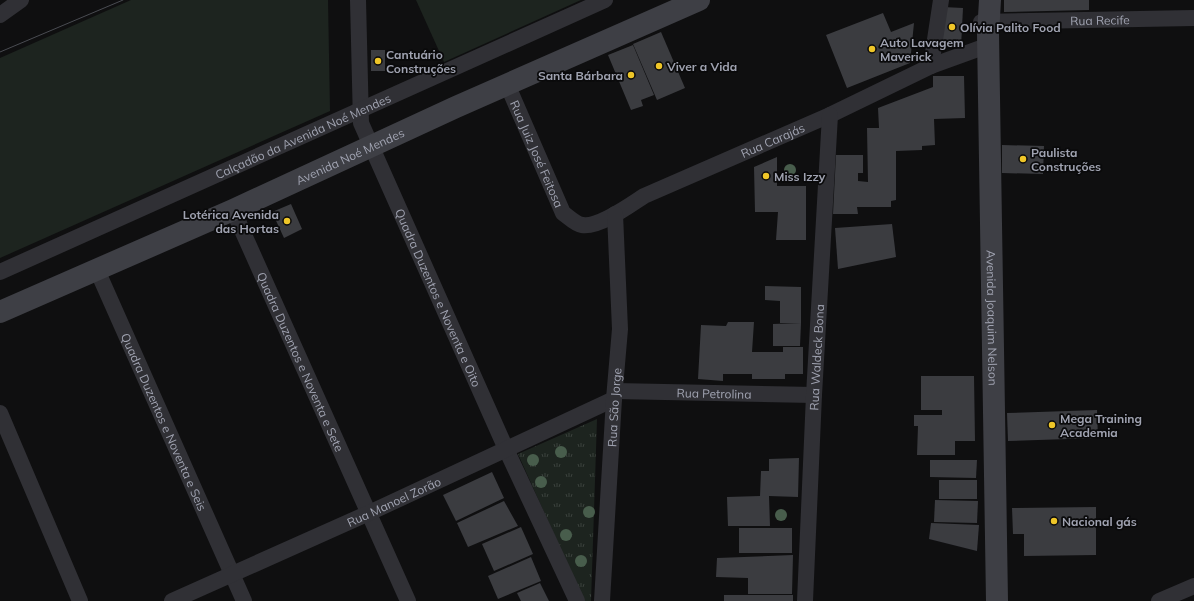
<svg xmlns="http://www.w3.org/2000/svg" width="1194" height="601" font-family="Mulish,sans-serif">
<defs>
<pattern id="park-tufts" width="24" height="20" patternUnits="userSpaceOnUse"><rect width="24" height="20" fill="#1d241f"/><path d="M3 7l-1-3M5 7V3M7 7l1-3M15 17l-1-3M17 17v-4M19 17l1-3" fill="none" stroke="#3b413d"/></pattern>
</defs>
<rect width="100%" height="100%" fill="#0f0f10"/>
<g fill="#1d241f">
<path d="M131 0H328L330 111 0 258V58Z"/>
<path d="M416 0H581L444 62Z"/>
</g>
<path fill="url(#park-tufts)" d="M597 419 591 601H584L518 454Z"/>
<g fill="#3b3c40">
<path d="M1004 0H1089V10L1004 12Z"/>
<path d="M943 7 963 8 961 47 941 46Z"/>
<path d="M883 13 891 32 914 23 910 63 847 88 826 35Z"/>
<path d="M661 32 685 88 657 100 633 44Z"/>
<path d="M633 45 654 95 641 100 643 106 631 110 608 55Z"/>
<rect x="371" y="50" width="14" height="21"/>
<path d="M933 76H964L965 118 934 119 935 145 922 146V150L896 151V200L891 201V207H857L858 214H833L836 155H863V173H858V181L868 182 867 128H879L878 108 933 87Z"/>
<path d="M1002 145 1044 146 1043 174 1002 173Z"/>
<path d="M777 157V186H806V240H776L778 212H755L754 167Z"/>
<path d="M291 204 302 229 284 238 272 212Z"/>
<path d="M892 224 896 257 838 269 835 228Z"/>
<path d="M765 286 801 287V323H780V301L765 300Z"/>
<path d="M728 322H754L752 352H783V347H803V374H785V379H752V374H723V381L698 379 701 325 726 326Z"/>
<path d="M801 323 800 346H773V324Z"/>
<path d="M921 376H974L975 441H955V455H917L918 426H914V415H942V410H921Z"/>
<path d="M1097 410 1098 438 1008 441 1007 413Z"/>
<path d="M799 458 798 497 769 496 770 526H728L727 497 760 496 761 471H769V459Z"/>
<path d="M930 460H977L976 478 930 477Z"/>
<path d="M492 472 504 498 456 521 443 495Z"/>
<rect x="939" y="480" width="38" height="19"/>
<path d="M935 500 978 501 977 523 934 522Z"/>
<path d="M504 501 518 526 468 547 457 523Z"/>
<path d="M1096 507V555L1024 556V534H1013L1012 508Z"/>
<path d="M931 523 979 525 977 551 929 539Z"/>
<path d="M521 527 533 554 494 571 482 544Z"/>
<rect x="739" y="528" width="53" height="25"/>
<path d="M793 555 792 594H748V578L716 577 717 558Z"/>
<path d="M531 557 541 581 498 599 488 576Z"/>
<path d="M540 583 549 601H521L517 593Z"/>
<rect x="724" y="595" width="69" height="6"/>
</g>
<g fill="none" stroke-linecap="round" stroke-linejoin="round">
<g stroke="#303035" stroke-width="16">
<path id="s1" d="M358 0 361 123 506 449 577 601"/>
<path d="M0 15 21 0"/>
<path id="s2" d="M981 22 1194 18"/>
<path d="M931 66 941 0"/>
<path id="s3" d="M507 84 563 213C569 217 575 224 582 225 599 228 630 205 644 196L830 115 931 66 989 45"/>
<path id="s4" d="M233 210 408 601"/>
<path id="s5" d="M97 270 244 601"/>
<path id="s6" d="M0 272 605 0"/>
<path id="s7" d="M615 391 814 395"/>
<path d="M0 413 80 601"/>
<path id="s8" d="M172 601 369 513 614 399"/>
<path id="s9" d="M602 601 614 399 620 329 615 214"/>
<path id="s10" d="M805 601 814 395 830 115"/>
<path d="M1159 601 1194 586"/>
</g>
<g stroke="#3e3f45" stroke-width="22">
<path id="s11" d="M990 0 988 34 997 601"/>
<path id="s12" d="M0 312 233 210 456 107 699 0"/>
</g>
<path stroke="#4a4c52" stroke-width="1" d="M0 52 123 0"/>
</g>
<g fill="#485d4c">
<circle cx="790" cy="170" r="6"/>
<circle cx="561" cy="452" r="6"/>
<circle cx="533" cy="460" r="6"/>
<circle cx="541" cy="482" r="6"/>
<circle cx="589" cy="512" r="6"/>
<circle cx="781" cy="515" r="6"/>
<circle cx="566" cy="535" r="6"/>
<circle cx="581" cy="561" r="6"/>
</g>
<g fill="#efc628" stroke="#0a0a0b" stroke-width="1.5">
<circle cx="952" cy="27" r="4"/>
<circle cx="872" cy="49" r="4"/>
<circle cx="378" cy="61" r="4"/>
<circle cx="659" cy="66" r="4"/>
<circle cx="631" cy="75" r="4"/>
<circle cx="1023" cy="159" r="4"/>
<circle cx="766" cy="176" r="4"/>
<circle cx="287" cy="221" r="4"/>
<circle cx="1052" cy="425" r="4"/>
<circle cx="1054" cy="521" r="4"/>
</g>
<g text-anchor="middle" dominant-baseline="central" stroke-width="3.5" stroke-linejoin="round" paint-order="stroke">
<g font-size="12" fill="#a0a3b1" stroke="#0a0a0b">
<text stroke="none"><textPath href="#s2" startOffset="119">Rua Recife</textPath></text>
<text stroke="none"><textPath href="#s6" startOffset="332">Calçadão da Avenida Noé Mendes</textPath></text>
<text stroke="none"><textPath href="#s3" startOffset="373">Rua Carajás</textPath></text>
<text stroke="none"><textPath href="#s3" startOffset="76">Rua Juiz José Feitosa</textPath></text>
<text stroke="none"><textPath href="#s12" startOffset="383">Avenida Noé Mendes</textPath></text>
<text stroke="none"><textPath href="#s1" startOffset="314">Quadra Duzentos e Noventa e Oito</textPath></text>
<text stroke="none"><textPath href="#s11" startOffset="318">Avenida Joaquim Nelson</textPath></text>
<text stroke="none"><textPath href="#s10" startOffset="244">Rua Waldeck Bona</textPath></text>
<text stroke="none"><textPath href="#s4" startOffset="166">Quadra Duzentos e Noventa e Sete</textPath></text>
<text stroke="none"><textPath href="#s7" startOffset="99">Rua Petrolina</textPath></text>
<text stroke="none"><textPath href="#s9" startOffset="194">Rua São Jorge</textPath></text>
<text stroke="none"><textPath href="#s5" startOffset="166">Quadra Duzentos e Noventa e Seis</textPath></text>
<text stroke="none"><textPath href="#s8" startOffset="243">Rua Manoel Zorão</textPath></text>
</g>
<g font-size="12" font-weight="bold" fill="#a0a3b1" stroke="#0a0a0b" text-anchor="start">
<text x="960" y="27">Olívia Palito Food</text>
<text x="880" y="42">Auto Lavagem<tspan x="880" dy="14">Maverick</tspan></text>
<text x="386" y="54">Cantuário<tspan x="386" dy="14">Construções</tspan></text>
<text x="667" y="66">Viver a Vida</text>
<text x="623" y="75" text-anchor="end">Santa Bárbara</text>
<text x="1031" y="152">Paulista<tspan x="1031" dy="14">Construções</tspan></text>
<text x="774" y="176">Miss Izzy</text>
<text x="279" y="214" text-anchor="end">Lotérica Avenida<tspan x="279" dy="14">das Hortas</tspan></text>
<text x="1060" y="418">Mega Training<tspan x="1060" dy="14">Academia</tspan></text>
<text x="1062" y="521">Nacional gás</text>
</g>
</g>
</svg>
